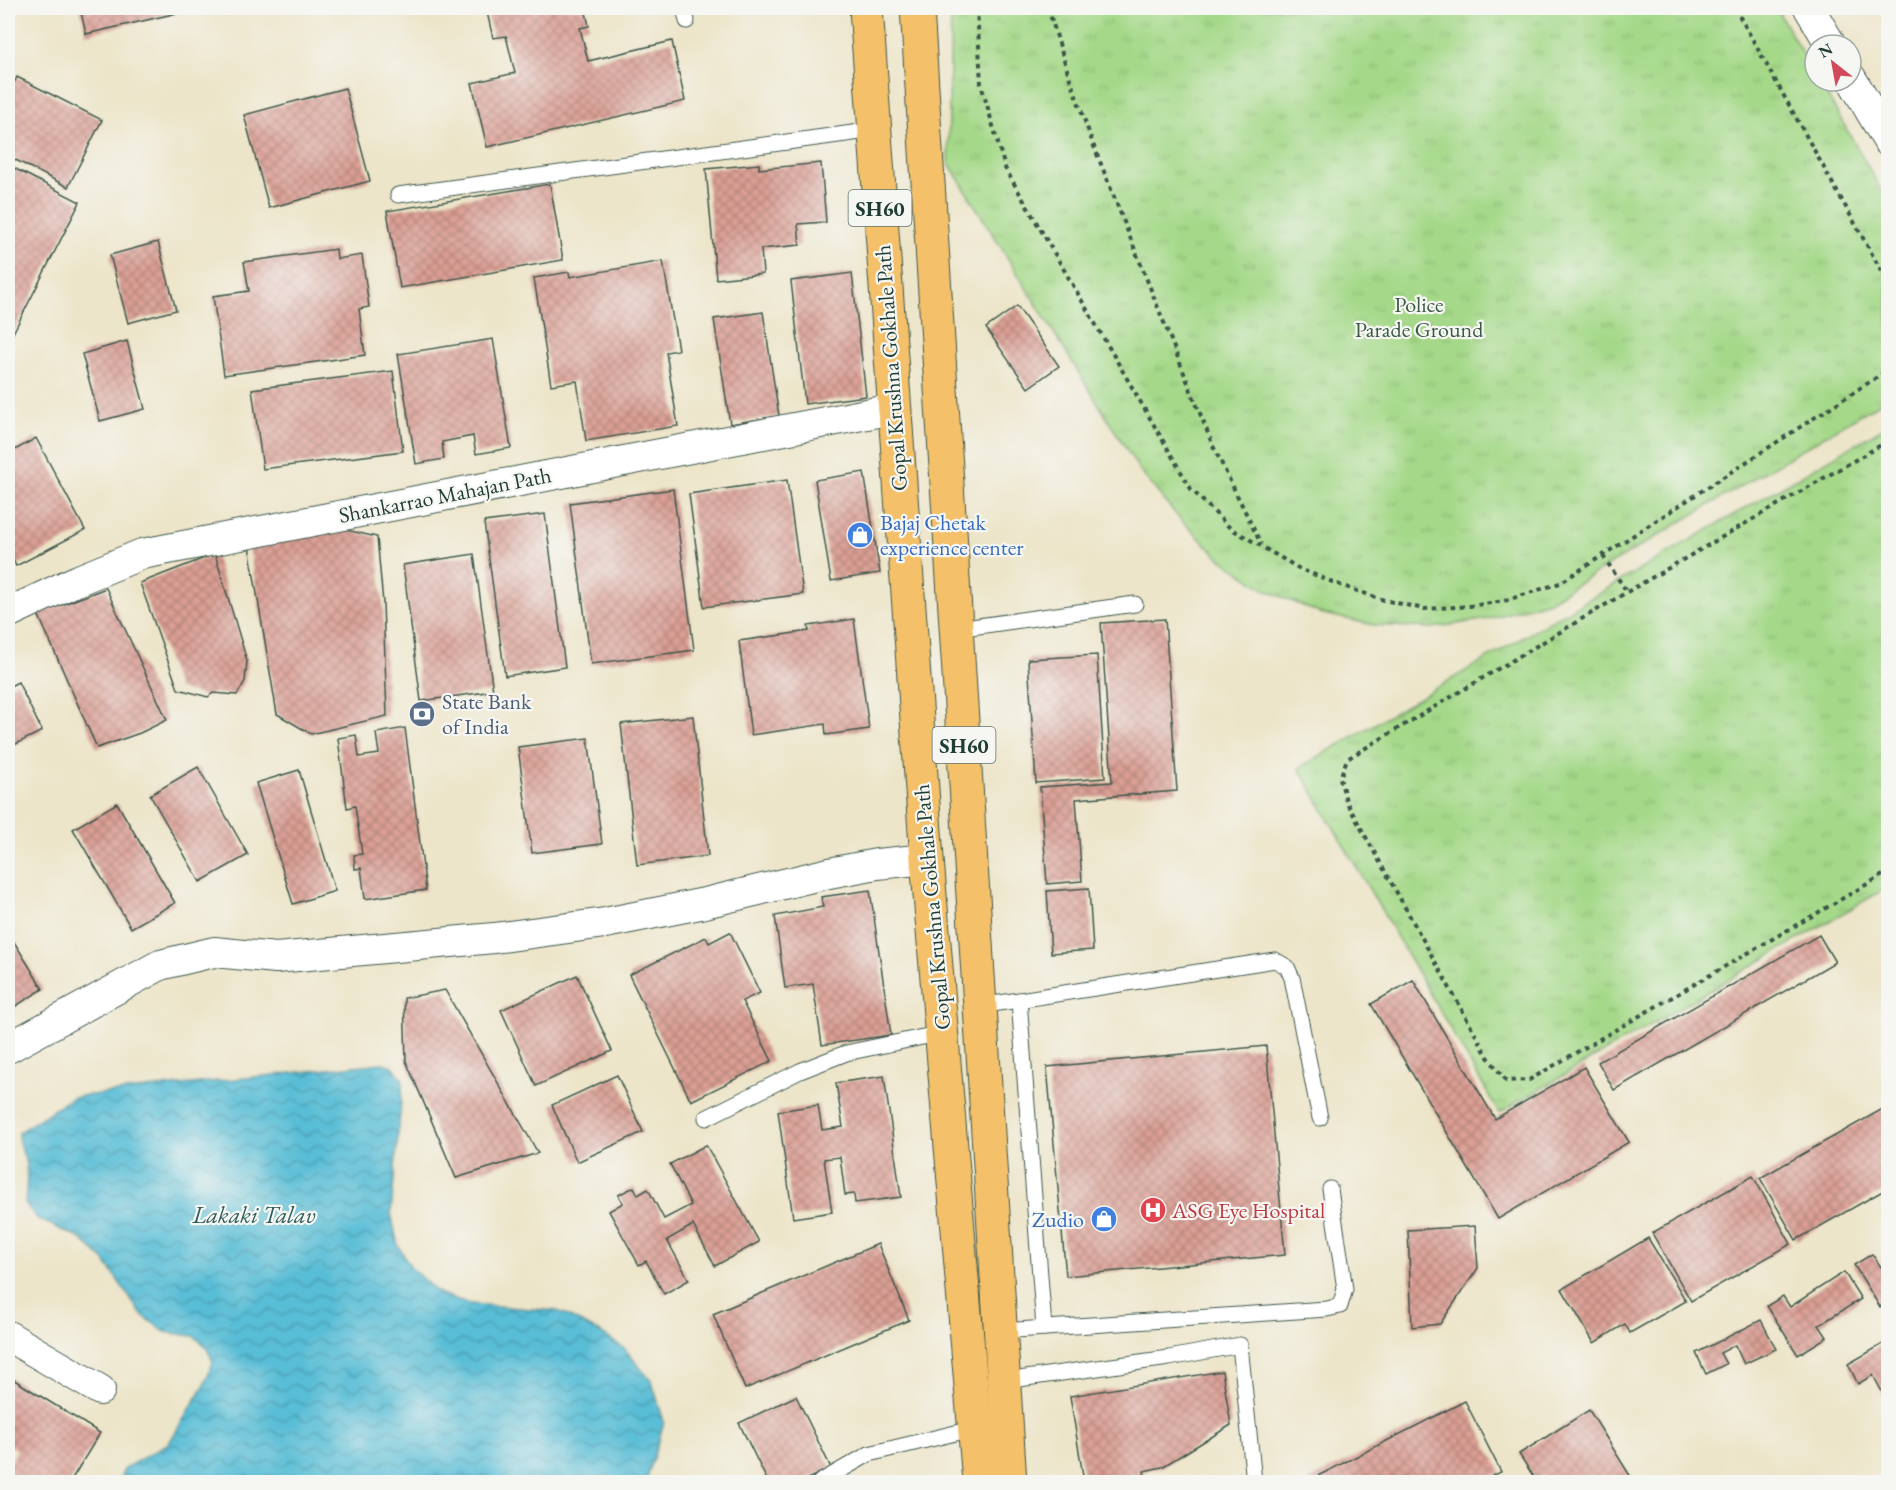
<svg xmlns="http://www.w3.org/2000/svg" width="1896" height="1490" font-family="'EB Garamond',serif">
<defs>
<pattern id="park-tufts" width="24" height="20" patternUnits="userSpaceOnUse" patternTransform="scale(1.5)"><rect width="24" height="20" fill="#a5d989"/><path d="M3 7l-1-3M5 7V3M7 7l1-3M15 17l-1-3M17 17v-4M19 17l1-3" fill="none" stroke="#8ebb77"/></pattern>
<pattern id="water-waves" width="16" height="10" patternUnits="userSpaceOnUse" patternTransform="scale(1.5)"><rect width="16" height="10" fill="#58bdd6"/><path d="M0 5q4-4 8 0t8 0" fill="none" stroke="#489bae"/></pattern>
<pattern id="building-cross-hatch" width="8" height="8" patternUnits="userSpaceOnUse" patternTransform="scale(1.5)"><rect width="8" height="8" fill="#db9f94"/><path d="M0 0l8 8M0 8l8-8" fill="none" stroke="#b1837a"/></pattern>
</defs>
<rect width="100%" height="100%" fill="#f6f6f2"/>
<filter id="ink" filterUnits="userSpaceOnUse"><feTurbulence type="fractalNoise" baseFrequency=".0167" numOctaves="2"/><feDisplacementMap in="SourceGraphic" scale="12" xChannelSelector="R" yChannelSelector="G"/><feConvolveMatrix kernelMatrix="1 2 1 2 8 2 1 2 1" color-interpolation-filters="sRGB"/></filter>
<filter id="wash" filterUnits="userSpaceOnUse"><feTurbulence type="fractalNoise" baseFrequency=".008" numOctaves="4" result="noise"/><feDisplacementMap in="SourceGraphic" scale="24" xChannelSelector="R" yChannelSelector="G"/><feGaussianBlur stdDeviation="1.35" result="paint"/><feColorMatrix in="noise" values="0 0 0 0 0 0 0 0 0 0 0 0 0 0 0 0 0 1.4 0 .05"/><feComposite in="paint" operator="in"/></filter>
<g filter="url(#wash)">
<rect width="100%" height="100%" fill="#ede5c9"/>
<g fill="url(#park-tufts)" stroke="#628b5e" stroke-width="1.5">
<path d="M951 8H1776L1815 75V81H1819L1888 202V398L1549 601 1488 619 1432 628 1374 625 1319 613 1266 590 1220 558 1179 518 1140 471 948 162Z"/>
<path d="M1888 425V887L1499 1113 1299 768Z"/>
</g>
<path fill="url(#water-waves)" stroke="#3c7d85" stroke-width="1.5" d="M382 1063 393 1066 403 1080 391 1213 398 1246 412 1269 438 1293 470 1304 558 1311 599 1332 625 1349 652 1382 664 1422 646 1482H118L125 1468 169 1443 204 1386 213 1362 207 1348 194 1336 165 1332 141 1314 104 1260 81 1239 38 1219 25 1204C26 1190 29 1174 25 1160 23 1150 17 1144 18 1133L73 1097Z"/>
<g id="blocks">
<g fill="url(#building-cross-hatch)">
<path d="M80 8H199L86 34Z"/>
<path d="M486 8H585L589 26 580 28 588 61 672 41 685 101 487 147 472 83 515 73 506 36 493 38Z"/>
<path d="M17 77 102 120 68 187 8 156V95Z"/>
<path d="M345 88 370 181 269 208 244 115Z"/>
<path d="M821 163 826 222 798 224 800 245 761 249 763 274 716 279 706 169 759 164V169Z"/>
<path d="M8 165 80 202 8 343Z"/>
<path d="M550 184 563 260 400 288 387 211Z"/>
<path d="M158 242 176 310 128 323 110 255Z"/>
<path d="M336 249 337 259 362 255 369 307 359 309 365 355 224 375 213 296 249 291 244 262Z"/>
<path d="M663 261 678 350 666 352 678 426 586 441 577 381 551 385 534 278 569 272 570 277Z"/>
<path d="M852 273 866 396 805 404 791 281Z"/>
<path d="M1017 306 1059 366 1028 388 986 328Z"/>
<path d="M763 312 779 416 730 424 714 319Z"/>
<path d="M493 339 511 448 476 454 473 436 442 442 444 459 416 464 398 354Z"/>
<path d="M127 341 145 409 100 421 82 354Z"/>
<path d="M393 371 403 451 263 469 252 389Z"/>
<path d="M36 438 85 530 16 566 8 550V454Z"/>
<path d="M864 472 880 573 831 581 815 480Z"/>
<path d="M787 480 803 594 704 607 689 494Z"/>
<path d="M673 489 694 650 591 664 570 503Z"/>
<path d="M545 514 565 667 505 676 484 522Z"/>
<path d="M319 524 377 537 383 603 387 716 311 734 277 714 248 540Z"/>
<path d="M215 554 247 661 245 681 237 695 213 693 208 697 178 689 140 583Z"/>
<path d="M474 554 493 691 421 701 403 565Z"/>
<path d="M106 588 167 720 140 733 97 748 38 614Z"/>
<path d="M854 619 869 729 826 735 825 724 751 735 739 641 809 631 808 626Z"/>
<path d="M1165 619 1177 791 1076 799 1082 881 1047 884 1040 787 1112 782 1101 623Z"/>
<path d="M1097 655 1105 778 1036 783 1028 659Z"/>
<path d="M18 682 42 731 8 748V687Z"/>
<path d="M693 716 708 856 637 865 621 724Z"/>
<path d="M405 728 426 890 365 899 361 868 355 869 354 855 362 854 355 806 347 808 338 738 356 735 359 757 379 754 376 733Z"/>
<path d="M588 738 602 844 532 853 518 747Z"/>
<path d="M198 767 248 855 200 882 150 795Z"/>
<path d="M299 770 335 891 293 904 256 783Z"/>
<path d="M117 803 175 903 131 928 73 829Z"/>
<path d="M1089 888 1093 950 1051 953 1047 891Z"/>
<path d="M870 890 891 1035 822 1045 813 984 785 988 775 916 823 907 821 897Z"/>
<path d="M8 932 43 989 8 1011Z"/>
<path d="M730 932 760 993 742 1001 772 1061 691 1101 629 975 706 937 709 943Z"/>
<path d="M1819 935 1835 962 1614 1090 1598 1062Z"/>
<path d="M577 975 612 1051 536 1086 501 1010Z"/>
<path d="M1413 980 1495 1119 1584 1067 1629 1142 1498 1219 1371 1004Z"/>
<path d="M445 990 538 1153 456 1178 406 1061 404 998Z"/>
<path d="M1266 1046 1285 1255 1066 1276 1047 1067Z"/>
<path d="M617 1075 643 1132 577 1162 552 1105Z"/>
<path d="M884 1076 901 1197 855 1203 854 1194 845 1195 840 1157 824 1159 832 1212 793 1218 778 1111 818 1105 822 1130 843 1127 836 1083Z"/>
<path d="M1888 1106V1188L1796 1240 1760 1178Z"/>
<path d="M706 1145 759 1242 715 1266 693 1225 667 1240 689 1280 664 1294 646 1261 639 1265 609 1211 623 1203 618 1195 634 1187 638 1195 648 1189 664 1219 691 1205 670 1164Z"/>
<path d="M1753 1176 1791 1244 1691 1301 1652 1233Z"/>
<path d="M1475 1226 1478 1268 1440 1324 1412 1327 1408 1230Z"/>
<path d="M1648 1238 1686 1301 1630 1333 1625 1324 1594 1343 1562 1289Z"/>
<path d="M878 1244 909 1320 745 1389 713 1314Z"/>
<path d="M1872 1254 1881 1267 1888 1262V1302L1880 1307 1854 1265Z"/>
<path d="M1844 1272 1861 1299 1819 1325 1827 1337 1798 1355 1767 1306 1783 1296 1790 1307Z"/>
<path d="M1761 1320 1776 1349 1744 1364 1735 1345 1720 1353 1726 1364 1706 1374 1696 1353Z"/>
<path d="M1888 1341V1403L1873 1375 1858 1384 1848 1364Z"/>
<path d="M1222 1371 1231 1425 1162 1467 1144 1471 1146 1482H1084L1070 1396Z"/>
<path d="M8 1376 100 1433 70 1482H8V1466L17 1450 8 1444Z"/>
<path d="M796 1396 831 1468 801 1482H768L739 1423Z"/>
<path d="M1465 1401 1501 1472 1480 1482H1306Z"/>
<path d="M1589 1410 1634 1482H1537L1519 1454Z"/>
</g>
</g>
</g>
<g filter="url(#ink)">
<use href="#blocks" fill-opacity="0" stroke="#3e564a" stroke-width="1.5"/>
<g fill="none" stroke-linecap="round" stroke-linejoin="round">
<defs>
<g id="service">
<path d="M684 8 687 21"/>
<path d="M398 195 875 130"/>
<path d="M957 629 1135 604"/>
<path d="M1019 1000 1044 1328"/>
<path d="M980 1006 1275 960 1287 967 1292 978 1320 1118"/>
<path d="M706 1118 800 1071 846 1053 942 1033"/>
<path d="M1001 1331 1327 1309 1340 1306 1345 1289 1330 1189"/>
<path d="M1004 1381 1169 1358 1240 1345 1254 1482"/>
<path d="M820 1482 869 1454 976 1428"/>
</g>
<g id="minor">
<path d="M1809 8 1831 45"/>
<path d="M1851 78 1888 141"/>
<path d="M8 613 76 581 142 554 893 409"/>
<path d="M8 1048 160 965 214 952 276 958 494 938 605 923 705 903 829 873 877 864 927 859"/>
<path d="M8 1336 100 1390"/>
</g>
<g id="primary">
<path d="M866 8 927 859 979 1482"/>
<path d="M917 8 1010 1482"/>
</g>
</defs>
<use href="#service" stroke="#3e564a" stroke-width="17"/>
<use href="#minor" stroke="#3e564a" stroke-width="32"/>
<use href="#primary" stroke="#3e564a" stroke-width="35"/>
<g stroke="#3e564a" stroke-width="4" stroke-dasharray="4.5 4.5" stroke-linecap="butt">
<path d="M977 8 981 84 1005 168 1191 489 1230 528 1300 569 1340 585 1384 600 1424 609 1470 606 1504 601 1560 583 1888 370"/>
<path d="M1048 8 1069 76 1093 144 1213 446 1261 544"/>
<path d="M1735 8 1888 283"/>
<path d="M1888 441 1627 592 1347 759 1340 778 1346 801 1488 1057 1506 1081 1529 1080 1888 872"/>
<path d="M1603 556 1627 592"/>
</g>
<use href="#service" stroke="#fff" stroke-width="15"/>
<use href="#minor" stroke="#fff" stroke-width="30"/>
<use href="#primary" stroke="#f4c16a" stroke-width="33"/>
</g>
</g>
<defs>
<symbol id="shop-disc" viewBox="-11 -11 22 22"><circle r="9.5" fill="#3f7fe0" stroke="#f6f6f2"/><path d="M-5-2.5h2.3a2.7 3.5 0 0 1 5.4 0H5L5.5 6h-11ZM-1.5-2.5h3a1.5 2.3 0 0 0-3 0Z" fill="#fff"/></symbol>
<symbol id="bank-disc" viewBox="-11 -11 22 22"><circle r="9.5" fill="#5c6f8a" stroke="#f6f6f2"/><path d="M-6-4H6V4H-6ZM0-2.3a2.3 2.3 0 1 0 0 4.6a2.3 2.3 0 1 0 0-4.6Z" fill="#fff"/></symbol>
<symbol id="hospital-disc" viewBox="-11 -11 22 22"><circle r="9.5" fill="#e0444e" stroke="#f6f6f2"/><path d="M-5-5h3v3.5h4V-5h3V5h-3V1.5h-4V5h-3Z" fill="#fff"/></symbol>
</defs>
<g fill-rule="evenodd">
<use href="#shop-disc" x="845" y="520" width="30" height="30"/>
<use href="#bank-disc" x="407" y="699" width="30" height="30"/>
<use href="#hospital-disc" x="1138" y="1195" width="30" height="30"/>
<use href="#shop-disc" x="1089" y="1204" width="30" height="30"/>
</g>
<g text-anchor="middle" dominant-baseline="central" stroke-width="4.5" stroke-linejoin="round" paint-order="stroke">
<g fill="#f6f6f2" stroke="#60746d" stroke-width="1.5">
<rect x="848.5" y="190" width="63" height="36" rx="4.5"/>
<rect x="932.5" y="727" width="63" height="36" rx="4.5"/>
</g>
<g font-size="21" font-weight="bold" fill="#1f3d34">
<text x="880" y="208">SH60</text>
<text x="964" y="745">SH60</text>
</g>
<g font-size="22" fill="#3a5c45" stroke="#f6f6f2">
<text x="1419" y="304">Police<tspan x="1419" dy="25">Parade Ground</tspan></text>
</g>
<g font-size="22" fill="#1f3d34" stroke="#f6f6f2">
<text transform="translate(891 368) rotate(-94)">Gopal Krushna Gokhale Path</text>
<text transform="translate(445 495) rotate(-11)">Shankarrao Mahajan Path</text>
<text transform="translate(932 907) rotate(-95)">Gopal Krushna Gokhale Path</text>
</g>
<g font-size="22" fill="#366cbe" stroke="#f6f6f2" text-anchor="start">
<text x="880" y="522">Bajaj Chetak<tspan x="880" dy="25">experience center</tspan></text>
<text x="1084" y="1219" text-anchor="end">Zudio</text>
</g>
<g font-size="22" fill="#4e5e75" stroke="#f6f6f2" text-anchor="start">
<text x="442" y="701">State Bank<tspan x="442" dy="25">of India</tspan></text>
</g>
<g font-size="22" fill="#be3a42" stroke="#f6f6f2" text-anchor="start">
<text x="1172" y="1210">ASG Eye Hospital</text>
</g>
<g font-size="24" font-style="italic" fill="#2d5d5c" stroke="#f6f6f2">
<text x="254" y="1214">Lakaki Talav</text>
</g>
</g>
<rect width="1896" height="1490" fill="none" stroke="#f6f6f2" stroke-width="30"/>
<g transform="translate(1833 63) rotate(329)"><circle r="28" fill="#f6f6f2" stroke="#a0aca6" stroke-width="1.5"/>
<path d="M0-4.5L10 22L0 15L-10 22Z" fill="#d1495b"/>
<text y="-9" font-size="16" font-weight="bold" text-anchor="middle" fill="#1f3d34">N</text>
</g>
</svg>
